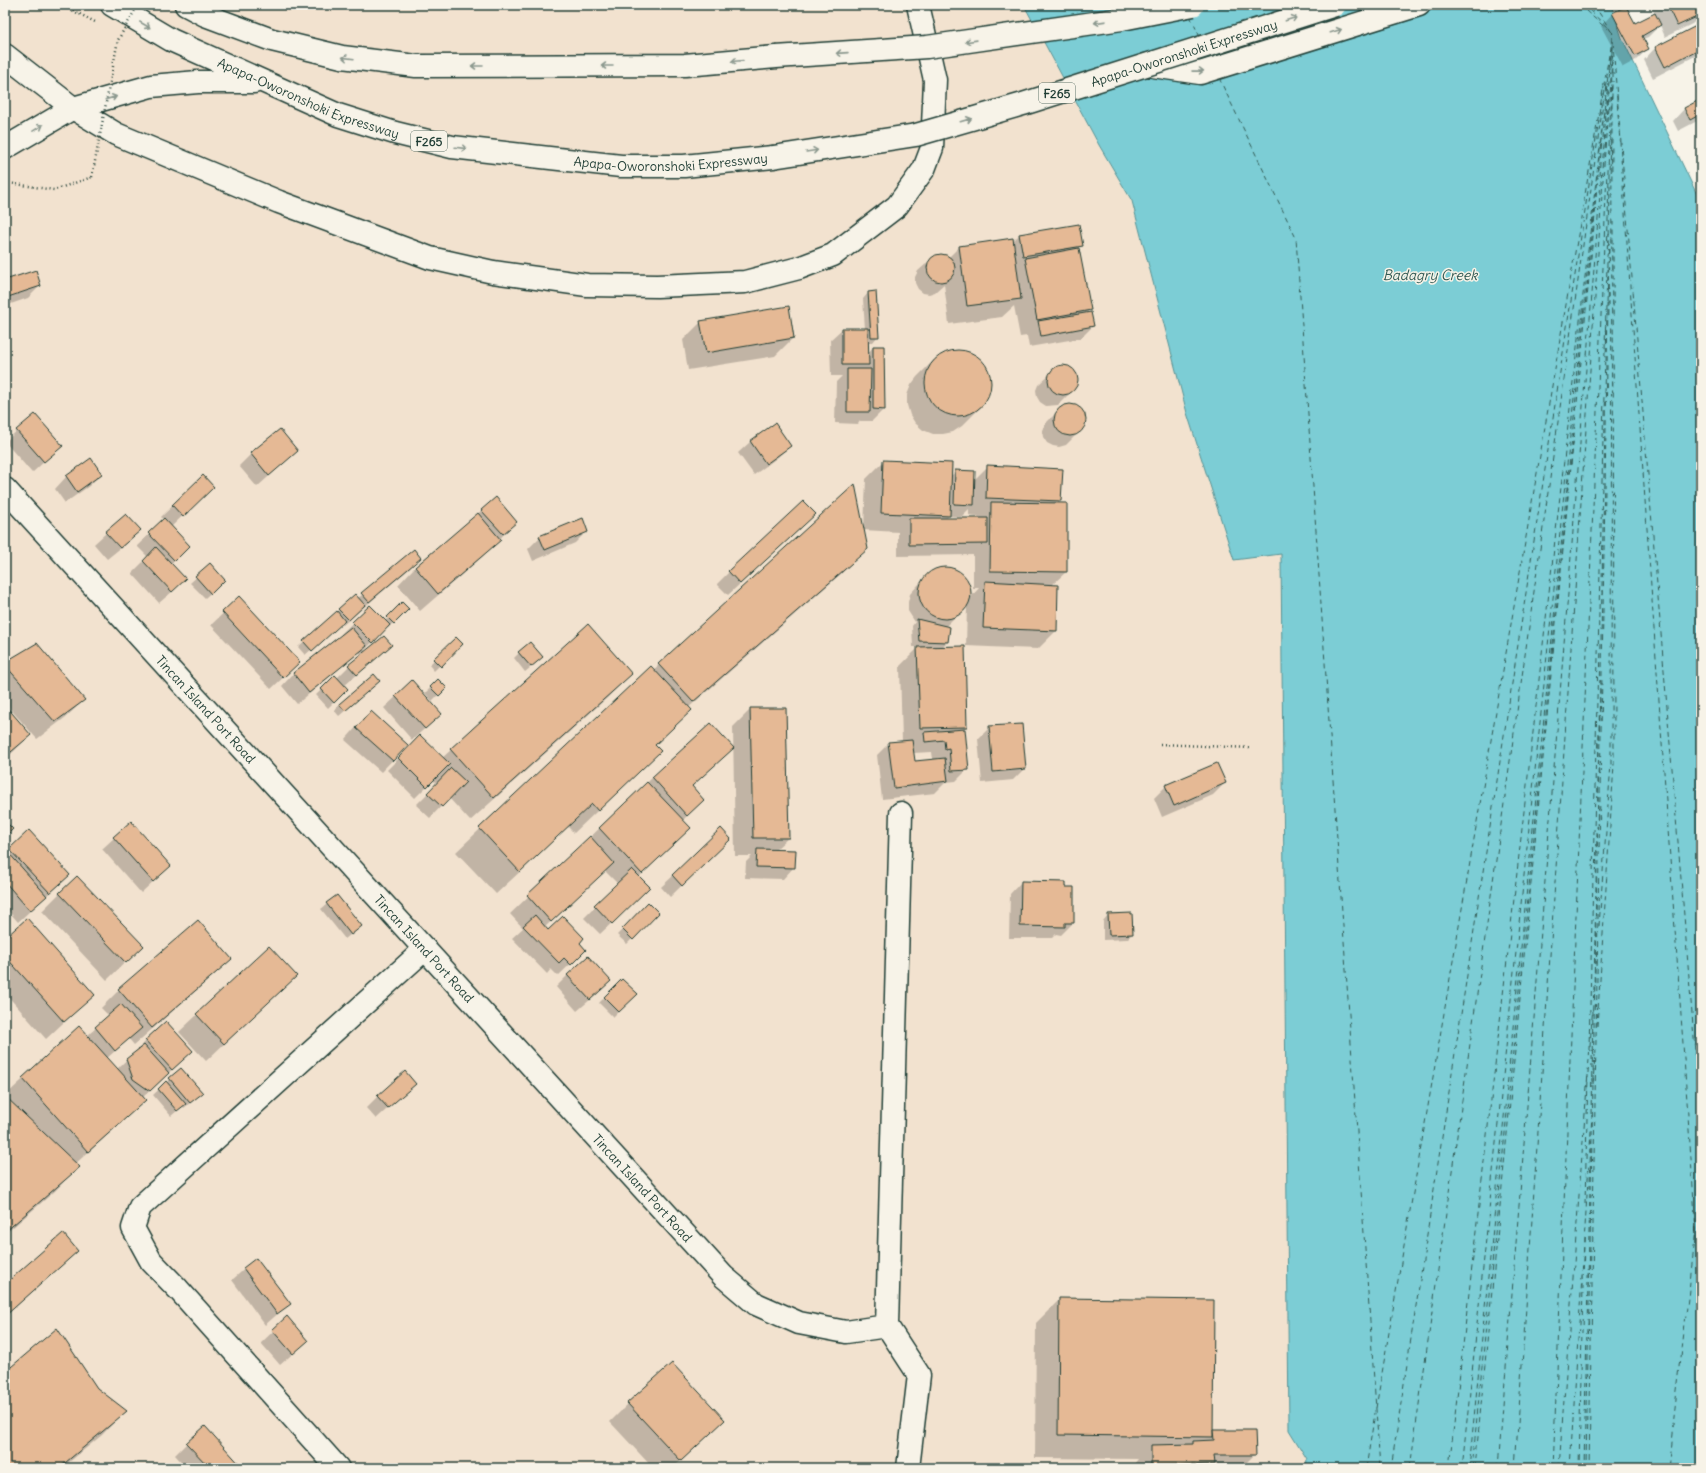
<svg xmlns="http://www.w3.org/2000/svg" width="1706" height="1473" font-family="Delius,sans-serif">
<rect width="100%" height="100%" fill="#f7f3e8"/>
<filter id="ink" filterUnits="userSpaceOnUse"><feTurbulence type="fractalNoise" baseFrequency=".025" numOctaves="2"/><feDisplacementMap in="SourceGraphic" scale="8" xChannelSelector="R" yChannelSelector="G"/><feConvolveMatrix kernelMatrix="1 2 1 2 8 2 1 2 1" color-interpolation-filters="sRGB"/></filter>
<g filter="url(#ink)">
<path fill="#f2e2cf" d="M5 5H1024L1099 145 1132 201 1187 413 1234 559 1281 553 1289 1430 1307 1459 1306 1468H5Z"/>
<path fill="#7ccdd5" stroke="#579395" d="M1024 5H1611L1622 38 1701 203V1468H1306L1307 1459 1289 1430 1281 554 1234 560 1187 413 1132 201 1099 145Z"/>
<g fill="#0003" fill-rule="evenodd">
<path d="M1650 5H1700L1701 16 1692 24 1665 37 1660 25 1648 37 1643 39 1648 49 1636 60 1623 67 1601 26 1612 14 1625 7 1635 25 1655 14Z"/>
<path d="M1698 27 1701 33V50L1695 56 1653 78 1644 60 1655 48Z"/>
<path d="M1701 100V119L1678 131 1673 121 1684 109Z"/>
<path d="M1019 235 1082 245 1078 248 1090 309 1086 314 1093 326 1081 338 1029 347 1027 336 1020 337 1014 306 1002 317 949 324 944 284 935 292 929 294 923 293 918 289 915 283V277L918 271 935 256 941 254 949 257 959 247 1012 242Z"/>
<path d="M5 281 40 286 28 298 5 306Z"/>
<path d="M868 293 878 336 873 342H868V353L873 347 884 409 872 421H860L858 424 835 423 836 382 842 376H831L830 340 842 329H865L863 299Z"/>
<path d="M701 322 793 338 775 356 688 370 683 340Z"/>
<path d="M954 351H964L974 355 982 361 988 370 990 380V390L986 399 980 408 962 426 953 432 943 434H933L923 430 915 423 910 415 907 405V395L911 385 917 377 935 359 944 354Z"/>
<path d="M1062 366 1068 367 1073 370 1077 382 1075 388 1058 405 1046 406 1040 402 1037 397 1036 390 1038 385 1056 368Z"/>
<path d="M1068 405 1075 406 1081 409 1084 415 1085 422 1083 428 1066 445 1059 447 1053 446 1047 443 1043 437 1042 430 1045 424 1062 407Z"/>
<path d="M34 415 61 446 32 473 5 442Z"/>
<path d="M775 424 790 446 778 457 754 475 738 453 750 442Z"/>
<path d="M297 451 257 487 239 466 251 454Z"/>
<path d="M91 459 101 474 89 486 65 503 55 489 66 477Z"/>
<path d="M884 461 951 476 956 471 974 480 988 466 1060 501 1057 504 1066 572 1052 585 1056 631 1038 649 966 646 967 605 945 627 947 642 941 648 966 727 964 729 968 769 956 781 946 782 935 793 882 799 877 755 889 743 902 742 900 666 919 647H913L912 626 915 622 908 611V602L910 594 928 574 935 570 944 568 953 569 960 573 967 579 970 587 971 597 979 588H973V555L898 556V532L863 530 867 548 843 572 688 708 654 745 636 774 574 833 568 827 496 894 456 852 651 667 653 670 659 665 864 528 866 479ZM969 509V515L978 516 976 519H946L949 516 961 517ZM932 752 933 760 914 762 913 753Z"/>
<path d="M203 477 201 498 171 527 177 558 171 564 173 591 159 603 132 573 148 557 137 546 164 520 161 517Z"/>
<path d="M482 510 516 522 482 557 420 611 398 585 415 567Z"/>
<path d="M803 526 728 595 717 584 729 572Z"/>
<path d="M586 532 575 543 533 561 528 549 540 537Z"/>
<path d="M106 533 128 542 107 559 94 544Z"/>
<path d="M420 558 408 570 343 625 341 624 305 655 298 647 339 610Z"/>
<path d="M210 565 218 586 205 598 190 583Z"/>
<path d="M239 598 287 674 271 689 211 625Z"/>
<path d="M402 604 407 609 388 628 387 627 361 654 359 652 297 704 282 686 293 674 342 635 341 634 370 606 385 621Z"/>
<path d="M588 626 631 674 608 697 470 821 449 798 430 818 416 805 437 784 433 780 415 798 387 770 420 737 442 758Z"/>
<path d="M456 638 461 644 434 671 429 665Z"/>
<path d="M391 645 344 686 347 689 328 708 316 695 335 677 336 679 349 666Z"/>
<path d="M519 653 536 663 525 672 514 658Z"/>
<path d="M5 663 84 700 66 717 37 739 5 703Z"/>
<path d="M374 675 379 681 339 716 334 710Z"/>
<path d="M438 681 445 688 432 701 425 693Z"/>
<path d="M412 682 441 714 412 740 384 708Z"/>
<path d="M5 706 30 735 5 760Z"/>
<path d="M751 709 788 838 775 850 794 867 783 879 745 878 746 862 752 856H735L733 727Z"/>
<path d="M359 724 407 745 381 772 345 740Z"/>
<path d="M711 725 732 748 691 787 703 800 682 821 690 828 639 877 637 899 600 934 584 918 618 884 605 871 545 927 548 931 578 943 585 950 558 976 551 969 547 974 512 938 523 928 510 914 652 778Z"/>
<path d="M990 727 1025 768 1013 780 982 783 978 739Z"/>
<path d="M1225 783 1213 795 1162 817 1154 798 1166 786Z"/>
<path d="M114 838 158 877 141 893 102 849Z"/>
<path d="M10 849 57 886 18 922 5 907V854Z"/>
<path d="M718 850 670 897 661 887 673 876Z"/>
<path d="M1021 882 1073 923 1061 935 1056 934 1052 938H1009L1010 894Z"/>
<path d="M60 893 142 946 107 980 42 911Z"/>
<path d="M337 896 355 931 345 939 321 909Z"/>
<path d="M648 904 658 913 627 944 617 935Z"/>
<path d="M1108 915 1132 934 1127 939 1103 940V921Z"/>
<path d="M5 939 93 995 46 1039 5 993Z"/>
<path d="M230 959 213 976 134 1045 129 1039 107 1058 117 1069 166 1022 192 1051 142 1098 144 1100 121 1123 75 1164 78 1167 55 1191 5 1234V1096L79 1027 87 1036 109 1016 101 1008 119 990Z"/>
<path d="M568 975 598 993 577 1011 556 987Z"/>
<path d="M622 980 636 994 613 1017 599 1003Z"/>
<path d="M278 993 206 1061 179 1032 197 1015Z"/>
<path d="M181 1069 196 1098 184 1108 183 1106 171 1116 153 1095Z"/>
<path d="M415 1084 376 1119 366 1108 378 1096Z"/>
<path d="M77 1251 59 1268 5 1316V1285Z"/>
<path d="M256 1259 289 1304 265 1325 232 1280Z"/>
<path d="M1060 1299 1212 1433 1214 1431 1255 1454 1241 1468H1134V1464L1138 1459 1035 1458 1036 1323Z"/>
<path d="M287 1318 307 1341 280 1365 261 1343Z"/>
<path d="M5 1374 125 1411 102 1435 62 1468H5Z"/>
<path d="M628 1404 724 1420 673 1468H653L610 1422Z"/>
<path d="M187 1443 242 1468H187L175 1455Z"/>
</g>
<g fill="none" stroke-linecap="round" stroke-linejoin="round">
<g stroke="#325a54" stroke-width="1" stroke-dasharray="5 4" stroke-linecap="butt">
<path d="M1579 5 1607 29"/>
<path d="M1586 5 1594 13"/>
<path d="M1594 5 1611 31"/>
<path d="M1190 16 1200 37"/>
<path d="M1613 42 1696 1230 1668 1468"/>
<path d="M1612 52V39"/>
<path d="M1612 60 1613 52"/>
<path d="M1613 72V82"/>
<path d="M1219 78 1296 238 1380 1468"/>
<path d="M1617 94 1701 1124"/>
<path d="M1605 112 1608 83"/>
<path d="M1603 138 1605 113"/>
<path d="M1599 176 1602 139"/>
<path d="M1607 308 1609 234"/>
<path d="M1599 926 1611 764 1612 84"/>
<path d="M1596 966 1597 949"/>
<path d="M1594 990 1600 680"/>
<path d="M1597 1026 1614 765 1613 222"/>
<path d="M1589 1050 1610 132"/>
<path d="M1593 1084 1595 1055"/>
<path d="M1591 1114 1593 1010"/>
<path d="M1585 1204 1588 1075"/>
<path d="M1376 1408 1609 55"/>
<path d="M1366 1468 1375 1413"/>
<path d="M1391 1468 1604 87"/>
<path d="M1410 1468 1613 33 1584 5"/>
<path d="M1449 1468 1610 58"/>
<path d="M1462 1468 1604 111"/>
<path d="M1469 1468 1598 177"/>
<path d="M1472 1468 1574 430"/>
<path d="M1475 1468 1596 205"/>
<path d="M1498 1468 1612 44"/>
<path d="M1515 1468 1609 92"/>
<path d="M1553 1468 1612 51"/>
<path d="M1559 1468 1594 991"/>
<path d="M1570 1468 1592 1115"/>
<path d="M1579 1468 1584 1239"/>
<path d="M1584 1468 1591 1141"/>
<path d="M1586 1468 1607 309"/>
<path d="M1589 1468 1612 61"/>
</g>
</g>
<g fill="#e5b995" stroke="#1f3d34">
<path d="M1667 5H1701V15L1677 26Z"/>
<path d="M1626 6 1635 23 1655 13 1661 25 1642 36 1649 49 1635 56 1612 13Z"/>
<path d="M1698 25 1701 31V48L1665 67 1655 47Z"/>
<path d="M1701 99V114L1690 120 1684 108Z"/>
<path d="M1079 224 1083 246 1023 256 1019 234Z"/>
<path d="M1013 238 1021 299 967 306 959 246Z"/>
<path d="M1079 248 1091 310 1037 320 1025 258Z"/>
<circle cx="941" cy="268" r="14"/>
<path d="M36 270 41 286 5 298V280Z"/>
<path d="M876 291 879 337H871L868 292Z"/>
<path d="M789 306 794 338 706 353 700 321Z"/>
<path d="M1091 312 1094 326 1041 336 1038 321Z"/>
<path d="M842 328H868L869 365H842Z"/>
<path d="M873 346H884L885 410 873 409Z"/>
<circle cx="958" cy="383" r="33"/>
<circle cx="1063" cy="380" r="15"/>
<path d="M847 369H871L870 412H847Z"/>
<circle cx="1070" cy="420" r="16"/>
<path d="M35 414 63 446 44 462 16 430Z"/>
<path d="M775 423 791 446 766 464 750 441Z"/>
<path d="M280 429 298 451 269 476 250 453Z"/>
<path d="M91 458 102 474 77 492 66 476Z"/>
<path d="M883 460 952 463 950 516 881 513Z"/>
<path d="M987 465 1063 469 1061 501 986 498Z"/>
<path d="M955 470 975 471 974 505 954 504Z"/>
<path d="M203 475 214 487 183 517 172 505Z"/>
<path d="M855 484 868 549 693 702 658 664Z"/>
<path d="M496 497 517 522 503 534 481 510Z"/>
<path d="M803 501 816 514 740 584 728 571Z"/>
<path d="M991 502 1067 503V572L990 571Z"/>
<path d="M478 513 501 540 438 594 415 567Z"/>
<path d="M126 514 141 530 120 548 105 532Z"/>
<path d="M164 518 190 546 175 561 148 533Z"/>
<path d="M583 518 588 532 545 550 539 536Z"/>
<path d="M909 518H988V544L909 545Z"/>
<path d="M156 547 186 579 172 592 143 561Z"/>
<path d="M414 549 421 558 369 602 361 593Z"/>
<path d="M210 563 225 580 211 594 195 576Z"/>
<circle cx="945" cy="593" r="26"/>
<path d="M985 581 1058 585 1057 631 983 628Z"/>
<path d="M355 594 365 605 349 620 338 609Z"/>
<path d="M239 596 300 662 283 678 222 612Z"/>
<path d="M402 602 409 609 394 624 387 617Z"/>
<path d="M370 605 390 625 373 643 352 622Z"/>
<path d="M337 611 345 621 312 651 303 641Z"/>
<path d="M917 619 950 627 948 642 919 641Z"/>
<path d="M588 624 632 674 494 798 450 749Z"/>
<path d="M351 627 367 646 309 693 293 673Z"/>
<path d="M384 636 392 645 357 675 348 665Z"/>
<path d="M456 637 463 644 441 667 433 659Z"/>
<path d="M530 642 543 657 531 667 518 652Z"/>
<path d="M37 643 85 700 55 722 5 665V662Z"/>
<path d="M965 646 967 727 920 728 917 647Z"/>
<path d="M651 666 692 710 655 745 661 751 598 811 592 804 520 872 479 828Z"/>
<path d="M374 674 380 681 345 711 339 704Z"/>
<path d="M335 675 348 689 334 703 321 689Z"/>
<path d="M438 679 447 688 439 696 430 687Z"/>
<path d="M412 680 442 714 425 729 395 696Z"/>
<path d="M5 705 31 735 5 757Z"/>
<path d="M750 708H786L789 838H753Z"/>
<path d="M371 711 408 745 393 761 356 728Z"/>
<path d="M711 723 734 748 692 786 704 800 687 816 652 777Z"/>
<path d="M1022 724 1026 769 993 772 989 726Z"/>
<path d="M965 729 969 770 951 771 949 748 945 749 944 740 925 742 924 732Z"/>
<path d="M420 735 450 764 427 787 398 758Z"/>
<path d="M912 740 915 761 945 758 948 781 894 788 888 742Z"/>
<path d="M1217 763 1226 783 1174 806 1165 785Z"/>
<path d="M451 768 466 782 442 807 427 793Z"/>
<path d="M647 782 691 828 642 874 599 828Z"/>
<path d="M5 821 13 829 5 837Z"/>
<path d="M131 821 171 866 153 882 113 837Z"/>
<path d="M721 828 731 839 682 886 672 875Z"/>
<path d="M29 830 70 875 50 893 9 849Z"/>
<path d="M590 836 614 863 551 922 527 895Z"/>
<path d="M757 849 796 850 795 868 756 867Z"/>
<path d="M7 851 47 896 30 911 5 882V854Z"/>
<path d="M632 869 650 887 612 924 594 905Z"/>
<path d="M77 876 144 946 126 963 59 893Z"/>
<path d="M1021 881 1066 882V887H1074V923H1065V927L1020 926Z"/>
<path d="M337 895 362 926 351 935 326 903Z"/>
<path d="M648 902 659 913 633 940 622 929Z"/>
<path d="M1132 913 1133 934 1109 935 1108 914Z"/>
<path d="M535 915 548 930 563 916 584 938 580 943 586 950 571 965 564 958 559 963 523 926Z"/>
<path d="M27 918 95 995 64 1022 5 956V938Z"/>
<path d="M198 920 232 959 152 1028 118 989Z"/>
<path d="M269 946 297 976 224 1044 196 1014Z"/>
<path d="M588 956 611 981 590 1000 567 975Z"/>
<path d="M622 979 638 994 619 1012 604 997Z"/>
<path d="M121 1004 142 1028 115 1051 95 1027Z"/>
<path d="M166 1021 193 1051 172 1070 145 1040Z"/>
<path d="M79 1026 146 1100 88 1152 22 1078Z"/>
<path d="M144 1045 169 1073 150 1091 133 1079 126 1059Z"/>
<path d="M181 1068 203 1093 190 1103 169 1078Z"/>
<path d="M405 1071 416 1084 388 1108 377 1096Z"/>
<path d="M166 1081 186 1104 177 1111 158 1089Z"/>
<path d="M5 1096 80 1167 5 1232Z"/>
<path d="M63 1233 78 1251 5 1316V1284Z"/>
<path d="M256 1258 291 1304 277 1314 243 1268Z"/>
<path d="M1059 1298 1214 1300 1213 1437 1058 1435Z"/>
<path d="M287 1316 308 1341 293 1354 272 1330Z"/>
<path d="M57 1328 97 1388 127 1411 59 1468H5V1372Z"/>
<path d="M672 1363 725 1420 681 1461 627 1403Z"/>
<path d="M205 1426 243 1468H210L186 1443Z"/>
<path d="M1213 1430H1255L1256 1455H1214L1215 1464 1151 1466V1445L1193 1444V1441L1214 1440Z"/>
</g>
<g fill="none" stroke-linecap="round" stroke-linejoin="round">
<defs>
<g id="minor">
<path d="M5 55 73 108 116 134 279 202 430 258 493 272 587 285 657 286 745 282 799 268 833 255 897 206 924 169 932 148 935 80 918 5"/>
<path d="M5 148 73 108"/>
<path id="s1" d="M5 489 723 1276 756 1304 799 1323 846 1332 887 1326"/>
<path d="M901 813 887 1326 919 1375 908 1468"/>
<path d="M338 1468 178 1289 151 1261 133 1228 140 1207 425 949"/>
</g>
<g id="highway">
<path id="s2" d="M112 5 171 40 338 115 395 133 452 147 621 166H684L773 157"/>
<path d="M186 5 205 15 272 40 342 57 416 66 685 65 776 57"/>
<path d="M1146 65 1200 73 1419 5"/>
<path d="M73 108 151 86 198 82H254"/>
</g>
</defs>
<use href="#minor" stroke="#1f3d34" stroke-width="25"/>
<use href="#highway" stroke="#1f3d34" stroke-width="25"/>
<g stroke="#1f3d34" stroke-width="2.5" stroke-dasharray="1 3" stroke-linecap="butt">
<path d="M62 5 97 23"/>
<path d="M9 183 54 190 92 177"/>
<path d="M1160 744 1251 748"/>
</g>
<use href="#minor" stroke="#f7f3e8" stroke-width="22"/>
<use href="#highway" stroke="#f7f3e8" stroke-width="22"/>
<defs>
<g id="highway-bridge">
<path d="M776 57 927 47 1122 19 1193 5"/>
<path id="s3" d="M773 157 916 135 1023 104 1335 5"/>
</g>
</defs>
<use href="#highway-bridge" stroke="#1f3d34" stroke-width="25" stroke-linecap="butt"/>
<path stroke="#1f3d34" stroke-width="2.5" stroke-dasharray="1 3" stroke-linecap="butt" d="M92 177 118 40 138 5"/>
<use href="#highway-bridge" stroke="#f7f3e8" stroke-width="22"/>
</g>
<defs><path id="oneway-shaft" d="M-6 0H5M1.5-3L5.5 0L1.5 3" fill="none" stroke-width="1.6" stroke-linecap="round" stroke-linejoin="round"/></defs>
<g stroke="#8b988e">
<use href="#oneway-shaft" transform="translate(1291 19) rotate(-18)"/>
<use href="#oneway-shaft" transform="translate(1100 22) rotate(172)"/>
<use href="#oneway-shaft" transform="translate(145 25) rotate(30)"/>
<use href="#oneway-shaft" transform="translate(1336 31) rotate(-17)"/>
<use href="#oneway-shaft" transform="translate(971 41) rotate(172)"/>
<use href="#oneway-shaft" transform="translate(842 53) rotate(176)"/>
<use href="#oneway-shaft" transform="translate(348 58) rotate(-173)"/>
<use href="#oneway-shaft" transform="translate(737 61) rotate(175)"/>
<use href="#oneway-shaft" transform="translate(477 66) rotate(-180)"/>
<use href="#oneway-shaft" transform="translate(607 66) rotate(180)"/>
<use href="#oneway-shaft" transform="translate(1198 71) rotate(-1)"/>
<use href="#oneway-shaft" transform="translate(111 98) rotate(-16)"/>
<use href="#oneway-shaft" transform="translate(966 120) rotate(-16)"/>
<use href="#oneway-shaft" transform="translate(38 128) rotate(-31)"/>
<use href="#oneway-shaft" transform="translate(461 148) rotate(7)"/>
<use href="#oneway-shaft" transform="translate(812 151) rotate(-9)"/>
</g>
</g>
<g text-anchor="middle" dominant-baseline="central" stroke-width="3" stroke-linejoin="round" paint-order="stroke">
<g fill="#f7f3e8" stroke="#60746a" stroke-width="1">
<rect x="1039" y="83" width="36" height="20" rx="3"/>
<rect x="411" y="131" width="36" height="20" rx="3"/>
</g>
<g font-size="12" font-weight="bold" fill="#1f3d34">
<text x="1057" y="93">F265</text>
<text x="429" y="141">F265</text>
</g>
<g font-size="13" fill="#1f3d34" stroke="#f7f3e8">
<text stroke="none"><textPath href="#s3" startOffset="425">Apapa-Oworonshoki Expressway</textPath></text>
<text stroke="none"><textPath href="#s2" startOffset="218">Apapa-Oworonshoki Expressway</textPath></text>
<text stroke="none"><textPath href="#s2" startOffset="590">Apapa-Oworonshoki Expressway</textPath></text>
<text stroke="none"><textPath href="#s1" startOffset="298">Tincan Island Port Road</textPath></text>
<text stroke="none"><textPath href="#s1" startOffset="622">Tincan Island Port Road</textPath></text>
<text stroke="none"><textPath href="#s1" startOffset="946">Tincan Island Port Road</textPath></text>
</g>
<g font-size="14" font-style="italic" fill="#325a54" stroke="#f7f3e8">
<text x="1430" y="275">Badagry Creek</text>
</g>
</g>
<rect width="1706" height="1473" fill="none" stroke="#f7f3e8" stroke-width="20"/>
<rect x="10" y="10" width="1686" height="1453" fill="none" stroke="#1f3d34" stroke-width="1.5" filter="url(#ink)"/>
</svg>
